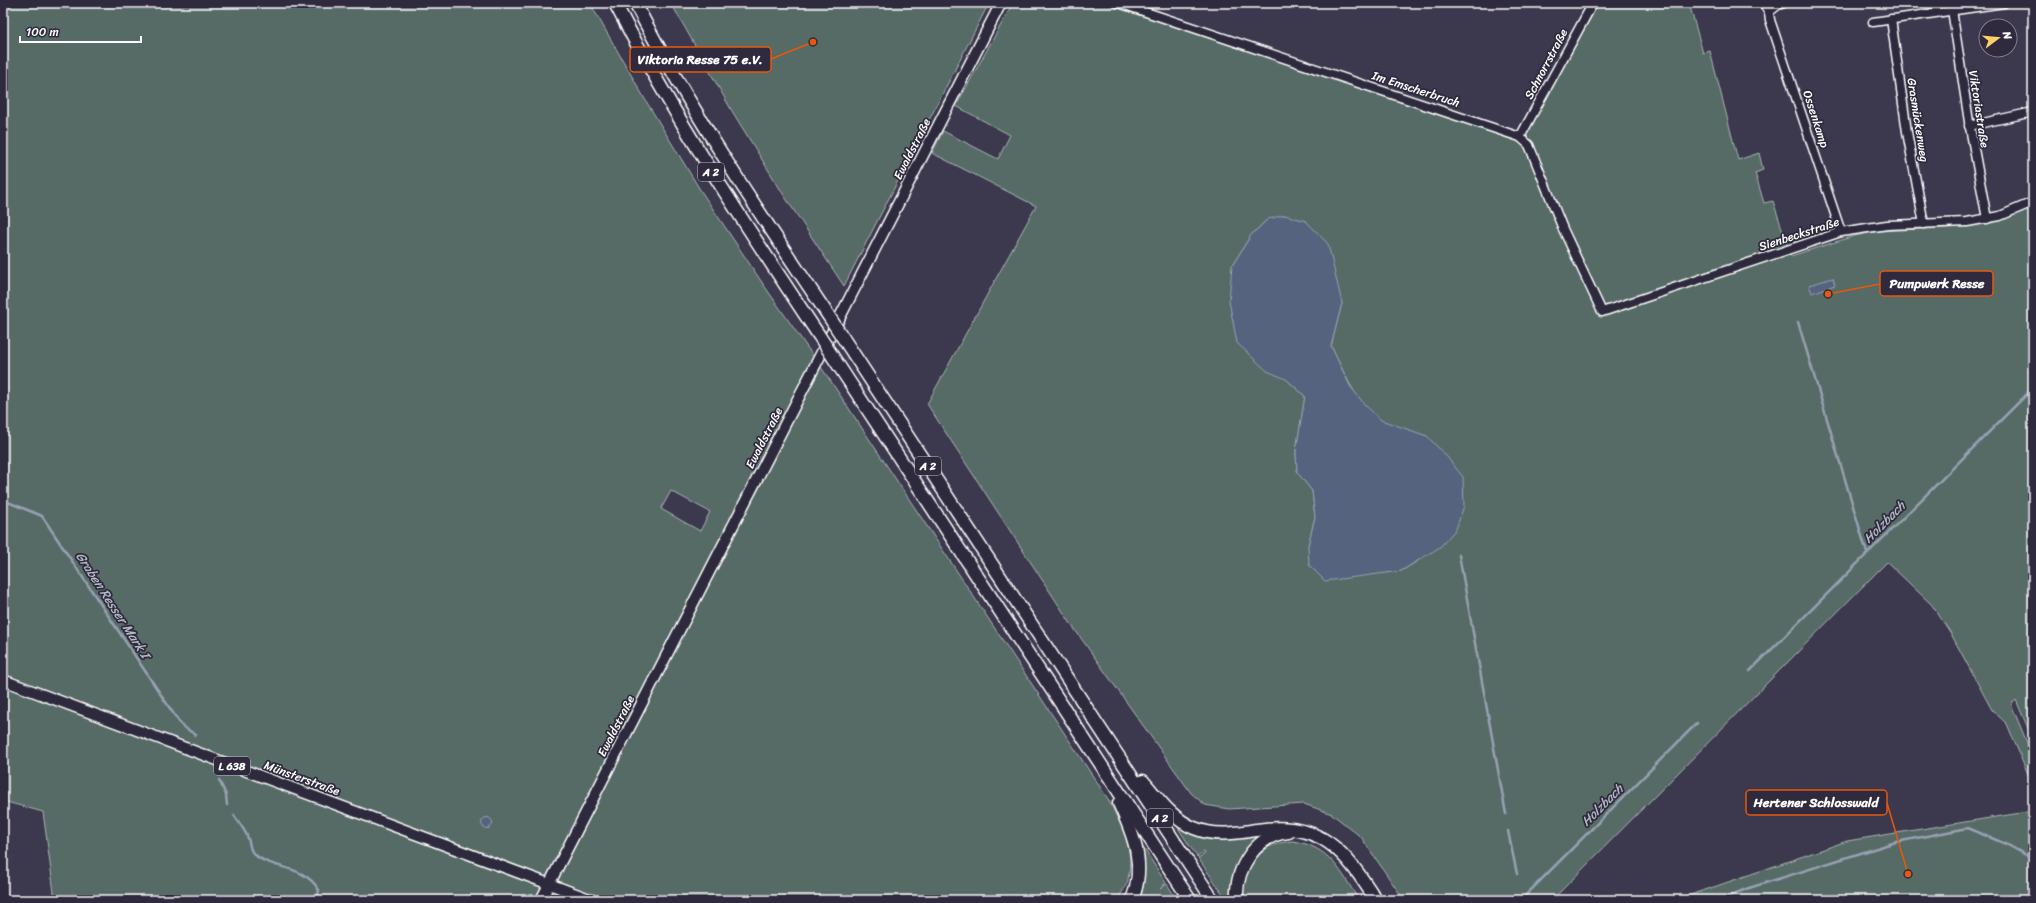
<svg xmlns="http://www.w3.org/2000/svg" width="2036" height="903" font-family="Sriracha,sans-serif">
<rect width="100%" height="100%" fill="#3c384e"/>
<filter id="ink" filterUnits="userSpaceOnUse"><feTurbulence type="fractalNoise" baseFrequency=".025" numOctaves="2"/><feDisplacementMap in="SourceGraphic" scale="8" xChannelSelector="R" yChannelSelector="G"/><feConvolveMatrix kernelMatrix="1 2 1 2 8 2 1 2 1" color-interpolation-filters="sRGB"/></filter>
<g filter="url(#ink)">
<g fill="#566b66" stroke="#aab5b2" fill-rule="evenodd">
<path d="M16 3H590L646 101 699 188 763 284 832 383 1108 799C1121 825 1135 849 1128 879 1127 886 1121 893 1118 899L55 900 43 812 3 801V13ZM671 491 710 512 700 531 661 509Z"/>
<path d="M671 3H989L844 286 785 197 732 111Z"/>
<path d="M1013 3H1103L1520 142 1599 3H1689L1703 53 1710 51 1738 160 1759 153 1763 170 1755 173 1764 203 1773 201 1791 256 1854 236 1878 231 1946 228 1993 222 2033 206V740L2016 700 2011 704 2033 757V786L2007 724 1992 710 1950 632 1932 605 1887 562 1552 900H1404L1361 837 1332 814 1304 804 1229 809 1205 805 1191 793 1073 627 927 404 1036 206 932 153 943 131 998 159 1010 135 956 106ZM1268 219 1342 303 1331 346C1344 372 1355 402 1380 420 1393 428 1413 432 1427 436L1418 561 1401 571 1351 576 1308 546 1315 517 1312 491 1297 472 1296 451 1305 396 1286 379 1232 266 1251 235Z"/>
<path d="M2033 811V900H1676L1847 841Z"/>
<path d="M1174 822 1184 828 1269 832 1261 840 1233 900H1227L1198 858 1205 854 1204 852 1197 857Z"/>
<path d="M1293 841C1331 847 1340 871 1359 900H1242C1239 880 1252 857 1269 847 1277 843 1285 842 1293 841Z"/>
<path d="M1141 844 1166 883 1160 889 1167 884 1177 900H1135Z"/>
</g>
<g fill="#54637e" stroke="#98a1b2">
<path d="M1285 215 1306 221 1328 244 1342 303 1331 346 1350 386 1365 405 1381 420 1427 436 1447 457 1463 477 1464 506 1456 529 1440 547 1401 571 1325 581 1309 565 1308 546 1315 517 1312 491 1297 472 1296 451 1305 396 1286 379 1267 371 1237 343 1229 301 1232 266 1251 235 1268 219Z"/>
<path d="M1833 278 1835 285 1812 293 1809 285Z"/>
<circle cx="487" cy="823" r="5.5"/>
</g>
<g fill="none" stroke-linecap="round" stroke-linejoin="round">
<g stroke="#98a1b2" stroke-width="2.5">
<path d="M1798 322 1867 553"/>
<path d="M3 500 42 516 173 713 182 726 196 735"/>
<path d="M1459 555 1506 814"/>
<path d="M1750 671 2033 388"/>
<path d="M219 780 226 795 227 805"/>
<path d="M234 815C238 822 244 828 247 836 250 841 249 849 253 853 271 871 303 863 319 890L317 900"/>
<path d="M1508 831 1517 874"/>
<path d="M1521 900 1697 723"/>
<path d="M1718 900 1749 888 1896 842 1968 828 2008 845 2033 859"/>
</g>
<defs>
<g id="minor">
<path d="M1119 3 1520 137 1529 145 1563 229 1602 312 1841 232 1887 225 1967 222 2000 216 2033 202"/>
<path d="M1763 3 1769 12 1770 20 1841 232"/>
<path d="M1951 3 1969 122 1987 219"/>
<path d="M1769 12 1778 5 1784 3"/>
<path d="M1891 19 1907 132 1924 224"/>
<path d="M1873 22 2004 3"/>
<path d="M1969 126 2033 112"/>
<path d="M1520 137 1593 3"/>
</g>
<g id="major">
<path d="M3 680 592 900"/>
<path d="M541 900 1001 3"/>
</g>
<g id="highway">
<path d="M615 3C674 118 746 226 818 334"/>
<path d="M635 3C691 112 760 214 828 315"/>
<path d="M843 338 1213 900"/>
<path d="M833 357 1190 900"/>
<path d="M1143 781C1158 798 1172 819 1194 828 1216 837 1235 833 1257 830 1321 820 1345 851 1376 900"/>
<path d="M1119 803C1134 836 1146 865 1132 900"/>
<path d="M1237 900C1235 869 1255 835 1289 832"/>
</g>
</defs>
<use href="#minor" stroke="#fff" stroke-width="11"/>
<use href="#major" stroke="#fff" stroke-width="13"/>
<use href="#highway" stroke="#fff" stroke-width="15"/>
<use href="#minor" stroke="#2f2a3d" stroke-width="8"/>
<use href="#major" stroke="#2f2a3d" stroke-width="10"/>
<use href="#highway" stroke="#2f2a3d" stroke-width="12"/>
<defs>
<g id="highway-bridge">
<path d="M828 315 843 338"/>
<path d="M818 334 833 357"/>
</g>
</defs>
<use href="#highway-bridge" stroke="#fff" stroke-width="15" stroke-linecap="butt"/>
<use href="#highway-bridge" stroke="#2f2a3d" stroke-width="12"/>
</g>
</g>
<g text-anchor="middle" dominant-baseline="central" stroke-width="3.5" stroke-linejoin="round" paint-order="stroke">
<g fill="#2f2a3d" stroke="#c1bfc5" stroke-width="1">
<rect x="698" y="163" width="26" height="18" rx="3"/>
<rect x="915" y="457" width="26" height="18" rx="3"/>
<rect x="214" y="757" width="36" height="18" rx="3"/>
<rect x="1147" y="809" width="26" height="18" rx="3"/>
</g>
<g font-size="11" font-weight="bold" fill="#fff">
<text x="711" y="172">A 2</text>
<text x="928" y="466">A 2</text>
<text x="232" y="766">L 638</text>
<text x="1160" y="818">A 2</text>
</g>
<g font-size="12" fill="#fff" stroke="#2f2a3d">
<text transform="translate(1546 64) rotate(-62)">Schnorrstraße</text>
<text transform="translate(1416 89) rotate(18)">Im Emscherbruch</text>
<text transform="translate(1979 109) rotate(81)">Viktoriastraße</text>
<text transform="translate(1816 119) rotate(72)">Ossenkamp</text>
<text transform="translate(1918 120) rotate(81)">Grasmückenweg</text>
<text transform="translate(912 149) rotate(-63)">Ewaldstraße</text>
<text transform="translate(1799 234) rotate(-18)">Sienbeckstraße</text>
<text transform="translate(764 438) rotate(-63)">Ewaldstraße</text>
<text transform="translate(616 726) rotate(-63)">Ewaldstraße</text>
<text transform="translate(302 778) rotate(20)">Münsterstraße</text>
</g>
<g font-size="13" font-style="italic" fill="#b2b9c5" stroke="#2f2a3d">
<text transform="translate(1884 522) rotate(-45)">Holzbach</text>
<text transform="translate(113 605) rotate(57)">Graben Resser Mark I</text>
<text transform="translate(1602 805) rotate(-45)">Holzbach</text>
</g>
</g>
<path fill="none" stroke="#e8590c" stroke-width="1.5" d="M813 42L771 59M1828 294L1880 284M1908 874L1887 803"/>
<g fill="#e8590c" stroke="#2f2a3d" stroke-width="1.5">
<circle cx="813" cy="42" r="4"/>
<circle cx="1828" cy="294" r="4"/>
<circle cx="1908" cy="874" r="4"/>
</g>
<g fill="#2f2a3d" stroke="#e8590c" stroke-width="1.5">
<rect x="630" y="47" width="141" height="25" rx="4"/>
<rect x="1880" y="271" width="113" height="25" rx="4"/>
<rect x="1746" y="790" width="141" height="25" rx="4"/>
</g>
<g font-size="13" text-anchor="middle" font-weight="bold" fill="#fff">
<text x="700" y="64">Viktoria Resse 75 e.V.</text>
<text x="1937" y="288">Pumpwerk Resse</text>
<text x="1816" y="807">Hertener Schlosswald</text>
</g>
<rect width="2036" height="903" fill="none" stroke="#2f2a3d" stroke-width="16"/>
<rect x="8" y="8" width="2020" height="887" fill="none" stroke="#fff" stroke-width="1.5" filter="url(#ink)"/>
<g transform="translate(1998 38) rotate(74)"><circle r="19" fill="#2f2a3d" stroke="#827f8b"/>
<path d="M0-3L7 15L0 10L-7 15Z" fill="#ffd166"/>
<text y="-6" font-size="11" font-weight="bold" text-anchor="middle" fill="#ffffff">N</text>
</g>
<path d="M20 36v6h121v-6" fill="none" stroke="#ffffff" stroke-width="2"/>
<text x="26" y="36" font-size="12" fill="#ffffff" stroke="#2f2a3d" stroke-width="3" paint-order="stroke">100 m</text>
</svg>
